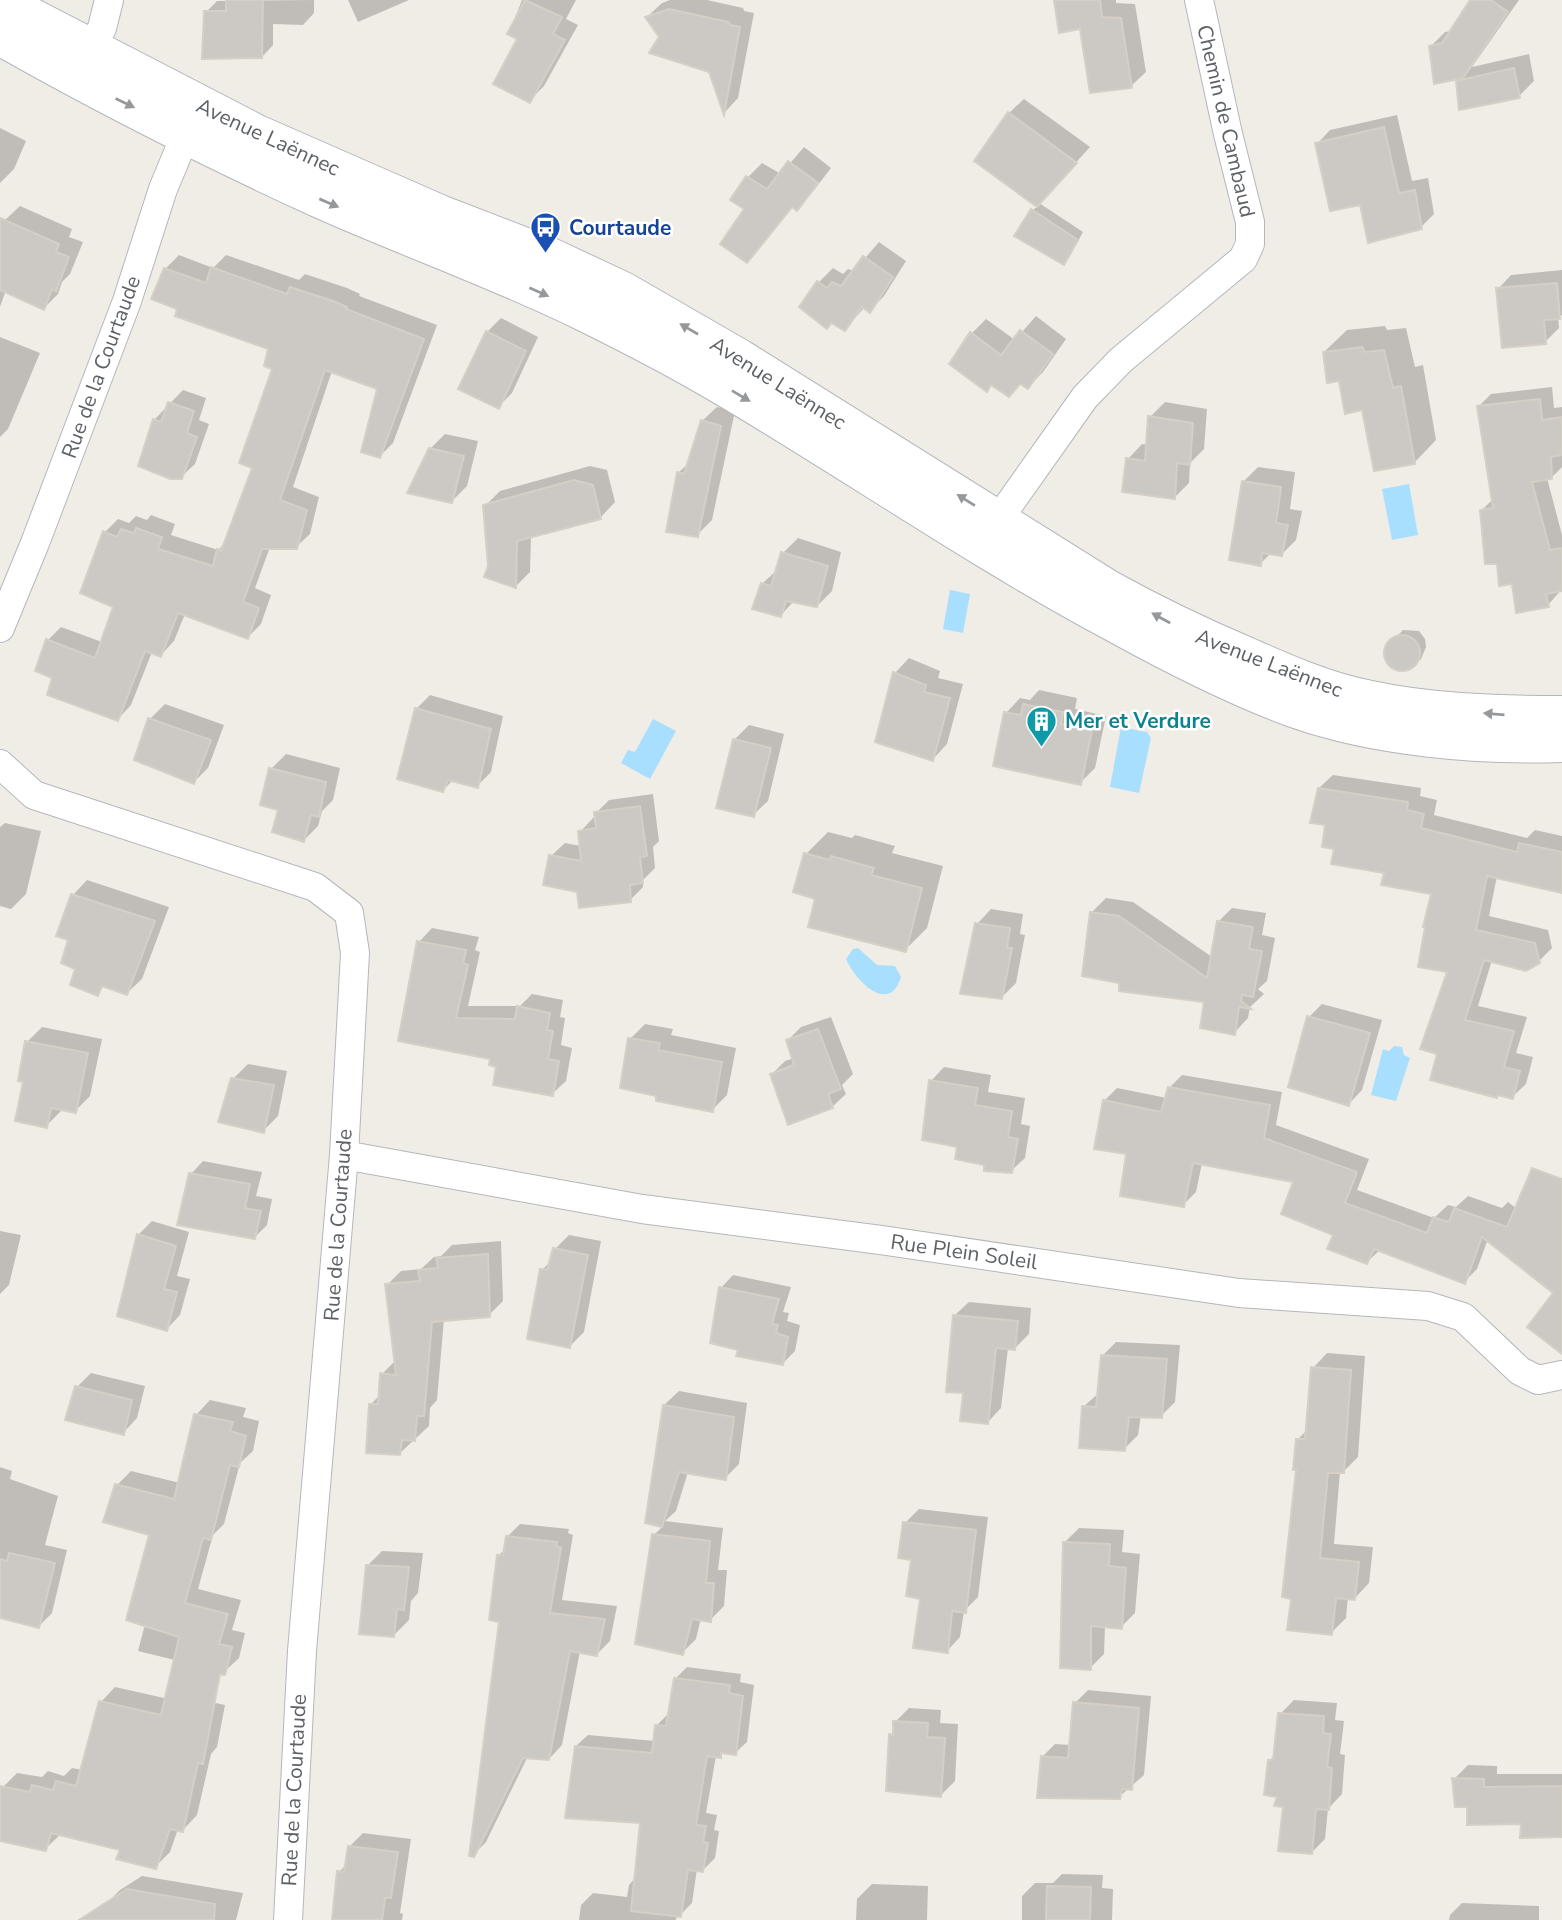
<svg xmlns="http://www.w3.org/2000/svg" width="1562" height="1920" font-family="'Nunito Sans',sans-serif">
<rect width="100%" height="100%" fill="#f0ede7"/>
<g fill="#a8dfff">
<path d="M1409 484 1418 535 1392 540 1382 489Z"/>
<path d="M950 590 970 594 963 633 943 629Z"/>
<path d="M653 719 676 731 650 779 621 763 628 750 635 752Z"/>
<path d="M1121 727 1147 732 1151 738 1139 793 1110 787Z"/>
<path d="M858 948 877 965 895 966 901 977C889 1016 855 980 846 959L853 949Z"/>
<path d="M1394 1046 1402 1047 1404 1055 1410 1058 1396 1101 1371 1095 1383 1049 1389 1051Z"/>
</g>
<g fill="#0003">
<path d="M314 0V13L303 25 273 24V45L262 57 206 12 217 1Z"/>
<path d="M348 0H409L358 22Z"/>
<path d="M522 0H576L566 19 578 25 544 86 530 100 519 38 509 33Z"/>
<path d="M670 0H707L743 8 744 11 754 13 738 98 725 112 710 70 661 37 647 17 662 3Z"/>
<path d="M1058 0H1116V3L1135 4 1146 72 1131 86Z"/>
<path d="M1472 0H1519L1472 67 1529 54 1534 81 1519 96 1458 82 1463 76 1431 46 1445 32 1452 31Z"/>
<path d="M1024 99 1090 147 1039 203 1083 232 1070 256 1063 263 1033 210 1038 206 1009 113Z"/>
<path d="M1397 115 1412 181 1428 178 1434 214 1421 227 1361 203 1317 144 1330 130Z"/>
<path d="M0 128 26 141 14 169 0 183Z"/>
<path d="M804 147 831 168 811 194 797 208 793 206 747 261 748 177 762 163 781 174Z"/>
<path d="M20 206 72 229 69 237 83 242 70 274 62 282 58 294 44 308 6 290 0 307V231L5 220Z"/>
<path d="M879 242 906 261 884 296 870 310 865 307 845 329 801 307 819 282 833 268 843 274 848 269 854 271Z"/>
<path d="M179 255 213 268 226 255 299 280 305 274 347 288 360 294 359 296 437 325 393 443 380 456 379 388 332 371 293 487 319 497 310 534 296 547H270L255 588 271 595 261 624 248 637 185 614 174 641 161 655 152 652 131 705 118 719 55 677 48 640 61 627 102 642 115 606 105 532 118 519 129 523 136 516 147 520 151 515 175 524 171 535 218 550 226 542 255 467 274 368 271 348 180 308 165 269Z"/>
<path d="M1562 270V315L1558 317 1559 328 1545 342 1498 289 1511 275Z"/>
<path d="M1036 316 1066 339 1043 372 1028 387 1021 382 993 384 987 390 971 334 986 319 1015 340Z"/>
<path d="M501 318 538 337 512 393 498 407 487 332Z"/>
<path d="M1385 326 1387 330 1406 328 1415 367 1423 365 1436 440 1414 463 1363 408 1324 352 1347 330Z"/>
<path d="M0 337 40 353 8 429 0 437Z"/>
<path d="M1552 387 1554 408 1562 407V467L1551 478H1547L1562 535V589L1548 605 1513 582 1498 562 1481 511 1493 499 1479 406 1491 394Z"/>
<path d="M183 390 206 398 199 420 209 424 195 464 181 477 154 420Z"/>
<path d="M1165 402 1207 409 1204 449 1190 463 1189 483 1174 498 1128 459 1142 444 1148 445 1150 417Z"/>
<path d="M717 407 735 411 712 520 697 535 678 473 690 462 702 421Z"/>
<path d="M445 434 478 441 467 486 452 501 430 449Z"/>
<path d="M590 466 607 470 615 502 601 517 531 536 530 572 516 586 489 566 485 506 500 491Z"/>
<path d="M1258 467 1295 472 1290 509 1302 511 1296 540 1281 555 1271 553 1260 564 1243 482Z"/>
<path d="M798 538 841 552 832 591 817 606 794 601 781 615 762 584 778 569 783 553Z"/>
<path d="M1403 630 1419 631 1425 639 1426 647 1421 659 1413 666 1398 669 1386 659V648Z"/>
<path d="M909 658 940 671 938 678 963 684 947 744 933 759 895 673Z"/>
<path d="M1039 690 1077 698 1075 709 1106 716 1095 768 1080 783 1006 713 1020 698 1030 700Z"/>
<path d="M430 695 503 716 491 772 477 786 453 780 443 790 416 709Z"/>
<path d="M165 704 224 725 208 768 194 782 136 759 150 719Z"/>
<path d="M749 725 784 734 768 801 753 815 734 740Z"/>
<path d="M286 754 340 768 333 800 322 811 318 826 304 840 281 808 271 769Z"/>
<path d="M1333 775 1421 788 1420 796 1437 800 1434 815 1527 838 1535 830 1562 836V892L1497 876 1489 916 1548 930 1552 948 1538 962 1492 960 1478 1006 1527 1017 1516 1053 1533 1057 1526 1084 1512 1097 1439 1053 1449 971 1434 893 1336 847 1327 824 1319 788Z"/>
<path d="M653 794 659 841 653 847 655 868 643 880V887L630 900 578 890 551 856 565 843 581 846 580 832 593 818H596V813L609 800Z"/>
<path d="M5 823 41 831 26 894 11 909 0 906V827Z"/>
<path d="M828 832 852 838 855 835 895 846 892 853 943 866 927 928 905 950 817 897 806 854Z"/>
<path d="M87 880 169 907 142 979 127 993 105 985 97 994 77 968 70 939 73 895Z"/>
<path d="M1106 898 1133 902 1212 957 1218 922 1232 908 1266 913 1262 935 1275 938 1267 981 1258 989 1264 994 1250 1007 1248 1018 1234 1033 1206 1001 1121 981 1092 912Z"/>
<path d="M991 909 1023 914 1020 934 1025 935 1016 983 1002 997 977 924Z"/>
<path d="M432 928 479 937 475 950 480 952 468 1006H520L532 994 563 1000 560 1017 565 1018 561 1045 572 1048 566 1081 552 1094 498 1066 492 1058 400 1039 419 942Z"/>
<path d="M1322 1004 1382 1020 1362 1090 1349 1104 1309 1017Z"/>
<path d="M831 1017 853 1074 842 1085 846 1094 832 1107 772 1074 785 1061 794 1058 788 1040 801 1027Z"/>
<path d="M645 1024 673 1029 671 1035 736 1048 727 1095 712 1110 658 1094 630 1039Z"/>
<path d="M42 1027 102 1039 90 1096 75 1111 62 1108 61 1111 46 1126 25 1081 27 1042Z"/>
<path d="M248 1064 287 1071 278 1116 263 1131 233 1079Z"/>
<path d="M944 1067 991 1075 988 1092 1025 1098 1021 1124 1030 1126 1025 1158 1011 1171 985 1164 959 1146 931 1081Z"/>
<path d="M1182 1075 1282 1092 1276 1125 1369 1159 1357 1190 1434 1218 1448 1205 1456 1207 1468 1196 1502 1208 1508 1202 1517 1209 1562 1196V1348L1555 1293 1488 1239 1477 1269 1464 1282 1380 1250 1367 1262 1335 1234 1296 1180 1202 1163 1196 1192 1183 1205 1128 1153 1104 1101 1117 1088 1167 1098 1169 1088Z"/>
<path d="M203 1161 262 1172 256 1196 272 1199 267 1225 255 1237 191 1174Z"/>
<path d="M152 1221 189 1232 177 1276 190 1279 180 1315 167 1329 138 1235Z"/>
<path d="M0 1231 21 1235 9 1285 0 1294Z"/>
<path d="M569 1235 601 1241 584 1332 570 1346 542 1270 552 1260 555 1249Z"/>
<path d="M501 1241 503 1301 489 1315 444 1319 437 1400 430 1408 429 1426 400 1453 371 1404 380 1395 382 1374 396 1360 387 1285 401 1271 421 1269 434 1257 441 1256 452 1245Z"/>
<path d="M733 1275 791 1287 783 1312 789 1313 787 1321 800 1325 795 1351 783 1363 740 1348 721 1288Z"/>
<path d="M969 1302 1031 1308 1029 1334 1015 1348H1008L1001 1408 988 1422 965 1392 955 1315Z"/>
<path d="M1116 1342 1180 1345 1175 1402 1161 1416 1141 1415 1138 1435 1124 1449 1083 1407 1099 1393 1102 1356Z"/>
<path d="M1327 1353 1365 1356 1358 1457 1343 1472H1340L1334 1544 1373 1547 1369 1583 1355 1598 1348 1597 1346 1618 1331 1633 1293 1597 1297 1440 1307 1430 1313 1368Z"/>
<path d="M91 1373 145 1386 137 1418 123 1433 77 1387Z"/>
<path d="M679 1391 747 1403 739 1464 725 1478 688 1472 676 1511 665 1521 723 1528 718 1570H727L724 1606 710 1620 701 1618 696 1639 682 1653 654 1535 663 1526 647 1522 664 1405Z"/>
<path d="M210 1400 246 1408 243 1417 259 1421 253 1451 240 1463 224 1524 213 1535 198 1589 241 1600 232 1630 245 1633 239 1658 224 1672 138 1651 144 1628 147 1625 151 1534 117 1485 131 1471 180 1483 196 1415Z"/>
<path d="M0 1467 12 1471 10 1479 58 1496 45 1545 67 1550 52 1613 39 1626 0 1617Z"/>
<path d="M919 1509 988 1517 978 1597 964 1611 960 1637 947 1651 913 1558 905 1523Z"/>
<path d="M520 1524 569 1529 568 1533 573 1535 562 1600 617 1606 610 1641 597 1654 580 1651 562 1745 549 1759 528 1756 486 1842 473 1855 501 1620 499 1555 506 1548 507 1537Z"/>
<path d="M1079 1528 1124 1530 1122 1552 1140 1554 1135 1613 1121 1627 1105 1626 1104 1654 1090 1668 1065 1542Z"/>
<path d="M382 1551 423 1553 418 1593 411 1601 409 1620 394 1635 367 1566Z"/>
<path d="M687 1667 741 1674 740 1682 754 1685 747 1742 735 1753 724 1752 720 1756H716L706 1813 717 1815 714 1830 719 1831 715 1858 703 1870 697 1869 692 1903 680 1915H677L676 1920H579L581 1905 593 1893 627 1897 629 1885 636 1877 642 1822 576 1746 588 1735 655 1741 656 1726 668 1714 675 1679Z"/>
<path d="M115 1687 173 1700 178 1695 225 1705 217 1747 211 1754 197 1815 183 1830 178 1829 170 1852 155 1867 122 1849 61 1834 45 1849 0 1839V1798L3 1787 17 1773 42 1777 48 1771 64 1776 72 1768 82 1770 101 1702Z"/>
<path d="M1088 1690 1151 1696 1144 1775 1119 1797 1042 1757 1055 1744 1071 1745 1075 1703Z"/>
<path d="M1294 1700 1337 1703 1335 1720 1344 1721 1340 1754 1345 1755 1342 1794 1328 1809 1325 1839 1312 1852 1279 1795 1270 1760 1275 1755 1280 1714Z"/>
<path d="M909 1708 941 1710 940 1723 958 1724 955 1781 941 1795 891 1735 894 1731 895 1722Z"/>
<path d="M1468 1765 1497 1766V1774H1562V1820L1469 1805 1454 1779Z"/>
<path d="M363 1833 411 1839 400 1913 403 1914 402 1920H334L339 1872 347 1864 349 1847Z"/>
<path d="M1062 1874 1103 1875 1102 1888 1113 1889 1112 1920H1022V1896L1035 1883H1053Z"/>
<path d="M142 1876 243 1893 236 1920H103L105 1905 120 1890Z"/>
<path d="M872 1884 928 1886 927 1920H856L857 1899Z"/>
<path d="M1462 1903 1539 1906V1920H1449L1450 1915Z"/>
</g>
<g fill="#ccc8c4" stroke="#d5cfc5" stroke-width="2">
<path d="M226 0H263L262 58 202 59 204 11H226Z"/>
<path d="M525 0 562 17 553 34 565 40 530 103 493 84 517 39 507 34Z"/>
<path d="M1054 0H1100L1102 17 1121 18 1132 88 1090 93 1080 29 1059 33Z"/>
<path d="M1470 0H1491L1508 12 1463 78 1434 84 1429 46 1442 43Z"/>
<path d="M669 9 729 22 730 25 740 27 724 115 709 72 649 53 659 37 645 17Z"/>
<path d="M1514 68 1520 98 1459 110 1456 81Z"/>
<path d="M1008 112 1077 163 1037 207 974 161Z"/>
<path d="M1384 127 1399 193 1415 190 1422 229 1368 243 1360 205 1330 211 1315 143Z"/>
<path d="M788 161 818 183 797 211 792 207 747 263 720 244 744 209 730 200 746 176 767 189Z"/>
<path d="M1031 209 1078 240 1064 265 1014 236Z"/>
<path d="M0 218 59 244 56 252 69 257 56 291 52 289 44 310 0 290Z"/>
<path d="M863 256 893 277 870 313 862 307 845 331 831 323 827 329 799 307 817 281 827 288 832 282 841 286Z"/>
<path d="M211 267 287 294 290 287 333 301 347 307 346 309 424 339 380 458 361 452 377 389 325 370 280 500 307 510 297 549H262L243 602 259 608 248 639 178 613 161 657 145 651 118 721 47 695 52 678 35 671 46 639 95 658 113 607 80 593 103 531 117 537 121 529 134 533 136 528 162 537 158 549 213 566 217 549 221 551 252 468 239 463 272 369 264 366 268 349 175 316 177 309 151 299 164 268 206 283Z"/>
<path d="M1557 283 1560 319 1544 320 1546 344 1502 348 1496 288Z"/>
<path d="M1020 330 1053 354 1028 389 1020 384 1009 397 991 385 987 392 949 364 970 332 1001 355Z"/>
<path d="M486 331 526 351 499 409 458 389Z"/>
<path d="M1362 347 1365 352 1384 350 1393 388 1401 386 1415 464 1374 471 1362 410 1345 414 1339 381 1327 383 1323 352Z"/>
<path d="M1540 399 1542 420 1562 417V455L1551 457 1552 479 1532 482 1550 550 1562 548V591L1546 594 1549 607 1516 613 1512 584 1499 586 1497 564H1485L1480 510 1493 508 1477 406Z"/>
<path d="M168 402 194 411 187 433 197 437 182 479H170L138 466 153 419 161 422Z"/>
<path d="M1148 416 1193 423 1190 465 1177 463 1175 499 1122 492 1126 458 1145 461Z"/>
<path d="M701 420 721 426 698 537 666 532 677 472 684 474Z"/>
<path d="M429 448 464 456 452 503 407 493Z"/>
<path d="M574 480 593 485 601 519 517 541 516 588 484 577 488 566 483 505Z"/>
<path d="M1242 481 1281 487 1276 523 1288 525 1282 556 1262 553 1261 566 1229 560Z"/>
<path d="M781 552 828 566 817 607 786 601 781 617 752 609 761 583 771 586Z"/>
<circle cx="1402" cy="653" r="18"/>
<path d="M893 672 926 685 924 692 950 698 933 761 875 742Z"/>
<path d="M1023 704 1063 712 1061 724 1092 730 1081 785 993 766 1004 712 1021 715Z"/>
<path d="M415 708 491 729 478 788 448 780 443 792 397 779Z"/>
<path d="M148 718 211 740 194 784 134 760Z"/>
<path d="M733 739 771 748 754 817 716 808Z"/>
<path d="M269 768 326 782 319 817 311 815 304 842 272 832 278 810 260 805Z"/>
<path d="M1318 788 1408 802 1407 810 1424 814 1421 828 1517 852 1519 843 1562 852V893L1487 876 1476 930 1535 943 1540 963 1526 971 1484 960 1465 1020 1514 1031 1504 1067 1520 1071 1513 1099 1498 1095 1497 1098 1430 1080 1437 1054 1420 1049 1447 972 1418 967 1425 927H1423L1431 894 1381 885 1384 873 1331 864 1334 849 1322 847 1325 825 1310 823Z"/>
<path d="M640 806 647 856 640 857 643 883 630 885 631 902 579 908 577 892 543 885 549 855 581 861 578 831 596 828 594 812Z"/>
<path d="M804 853 830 860 831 856 874 868 871 875 922 888 906 952 808 927 815 899 793 892Z"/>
<path d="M71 894 155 921 127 995 102 986 98 996 70 985 75 969 61 963 68 940 56 936Z"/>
<path d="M1090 912 1119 916 1207 978 1217 921 1253 927 1249 949 1262 951 1253 997 1242 995 1241 1001 1251 1009 1239 1007 1235 1035 1200 1028 1204 1002 1119 991V983L1082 976Z"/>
<path d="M975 923 1010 928 1007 948H1012L1002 999 960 994Z"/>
<path d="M417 941 466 950 463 963 468 965 456 1018 515 1019 517 1006 550 1013 547 1030 553 1031 548 1059 559 1061 553 1096 493 1085 496 1067 489 1065 490 1059 398 1041Z"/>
<path d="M1307 1016 1370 1033 1349 1106 1288 1087Z"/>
<path d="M818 1029 841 1089 828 1094 833 1108 788 1125 770 1074 794 1065 786 1040Z"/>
<path d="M628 1038 660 1043 658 1050 722 1062 713 1112 656 1101V1096L620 1088Z"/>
<path d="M25 1041 88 1053 76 1113 51 1108 47 1128 15 1121 23 1082 18 1081Z"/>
<path d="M231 1078 274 1085 264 1133 218 1122Z"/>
<path d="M929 1080 978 1088 975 1105 1012 1111 1008 1137 1018 1139 1012 1173 984 1171V1165L955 1159 957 1147 922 1140Z"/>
<path d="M1168 1087 1270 1105 1264 1138 1357 1172 1345 1203 1427 1233 1433 1217 1449 1222 1454 1208 1507 1227 1532 1168 1562 1179V1354L1527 1327 1553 1293 1482 1237 1465 1284 1374 1249 1367 1264 1327 1249 1333 1235 1281 1214 1293 1182 1193 1163 1184 1207 1120 1196 1126 1154 1094 1149 1103 1100 1161 1112Z"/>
<path d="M189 1173 250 1184 245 1208 261 1211 255 1239 177 1225Z"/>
<path d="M137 1234 176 1246 164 1289 177 1292 167 1331 117 1316Z"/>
<path d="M553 1248 588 1255 570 1348 527 1339 540 1269 547 1270Z"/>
<path d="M488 1254 490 1317 432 1322 424 1416H417L415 1441 402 1440 400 1455 366 1453 369 1404H378L380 1373 396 1375 385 1284 420 1281 418 1270 438 1268 436 1258Z"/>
<path d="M719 1287 779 1299 772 1324 778 1325 776 1333 788 1337 783 1365 736 1356 738 1350 710 1343Z"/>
<path d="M953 1315 1018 1321 1015 1350 996 1348 988 1424 960 1421 963 1393 946 1392Z"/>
<path d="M1101 1355 1167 1359 1162 1418 1129 1417 1125 1451 1079 1448 1082 1406 1096 1407Z"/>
<path d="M1311 1367 1351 1370 1344 1473H1328L1320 1558 1359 1562 1355 1600 1336 1598 1332 1635 1287 1630 1291 1599 1282 1597 1296 1470H1293L1296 1439H1305Z"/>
<path d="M75 1386 132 1400 124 1435 65 1420Z"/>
<path d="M663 1405 734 1417 726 1480 679 1472 662 1527 645 1523Z"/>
<path d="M194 1414 233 1422 230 1431 246 1436 239 1467 230 1465 211 1540 203 1538 185 1603 228 1614 219 1644 232 1647 225 1675 220 1674 203 1764 198 1763 183 1832 170 1829 156 1869 116 1859 120 1850 51 1833 46 1851 0 1841V1786L30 1792 32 1785 53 1790 56 1781 76 1786 99 1701 161 1715 179 1637 126 1620 149 1535 103 1522 115 1484 174 1499Z"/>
<path d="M903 1522 976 1530 966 1613 952 1611 948 1653 913 1648 920 1599 906 1596 911 1560 898 1558Z"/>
<path d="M652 1534 710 1541 706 1583H714L711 1622 692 1619 683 1655 635 1644Z"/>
<path d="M506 1536 557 1542 556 1546 561 1548 550 1613 605 1619 597 1656 570 1651 549 1760 523 1758 474 1857 469 1856 499 1622 489 1620 497 1555H503Z"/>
<path d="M1063 1542 1110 1544 1109 1566 1126 1568 1122 1629 1091 1626V1670L1060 1668Z"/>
<path d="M9 1553 55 1563 39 1628 0 1618V1559L7 1561Z"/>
<path d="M366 1565 409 1567 404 1610 397 1609 394 1637 359 1634Z"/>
<path d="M674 1678 730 1685 729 1693 743 1696 736 1755 721 1753V1758L707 1756 696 1825 706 1826 703 1842 708 1843 703 1872 688 1870 681 1917 631 1911 640 1823 565 1818 575 1746 652 1753 655 1725 666 1726Z"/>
<path d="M1073 1702 1139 1708 1132 1790 1122 1789 1120 1799 1037 1798 1041 1756 1068 1758Z"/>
<path d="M1278 1713 1324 1716 1323 1733 1331 1734 1327 1767 1332 1768 1329 1810 1316 1809 1312 1854 1278 1851 1283 1807 1274 1806 1277 1797 1264 1795 1268 1760H1273Z"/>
<path d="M893 1721 928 1723 927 1737 945 1738 941 1797 886 1791 889 1734 893 1735Z"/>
<path d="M1452 1778 1484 1779V1787L1562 1786V1837L1520 1838 1521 1824 1467 1825V1807H1455Z"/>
<path d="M348 1846 398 1852 391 1898H385L382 1920H332L337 1871 344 1872Z"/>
<path d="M1047 1886 1091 1887 1090 1920H1046Z"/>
<path d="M127 1889 215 1904 214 1920H79Z"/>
</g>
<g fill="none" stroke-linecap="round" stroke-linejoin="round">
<defs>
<g id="minor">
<path d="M82 65 102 28 109 0"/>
<path d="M998 520 1085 397 1121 360 1243 259 1250 244V222L1228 134 1199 0"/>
<path d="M0 628 35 543 127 301 163 189 193 117"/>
<path d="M0 764 34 795 315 887 349 913 355 953 344 1155 302 1651 288 1920"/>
<path d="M344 1155 642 1209 881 1240 1239 1293 1428 1306 1463 1317 1520 1371 1538 1380 1562 1375"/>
</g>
<g id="secondary">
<path d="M0 1 257 134 442 215 546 255 623 291 739 358 1108 589C1153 614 1199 636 1246 656 1285 673 1325 691 1366 699 1430 713 1497 715 1562 715"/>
<path d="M0 36C102 94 211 149 318 198 405 237 496 269 582 311 631 335 681 361 728 389 858 466 982 552 1115 623 1173 655 1233 686 1296 709 1375 737 1479 746 1562 743"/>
</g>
</defs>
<use href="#minor" stroke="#b4b7bb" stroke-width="30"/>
<use href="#secondary" stroke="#b3b6bb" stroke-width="40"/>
<use href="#minor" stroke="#fff" stroke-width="28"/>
<use href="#secondary" stroke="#fff" stroke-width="38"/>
</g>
<defs><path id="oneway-solid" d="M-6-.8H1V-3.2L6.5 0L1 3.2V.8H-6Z" transform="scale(1.75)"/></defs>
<g fill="#96999c">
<use href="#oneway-solid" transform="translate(125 103) rotate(26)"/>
<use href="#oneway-solid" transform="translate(329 203) rotate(23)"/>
<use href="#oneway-solid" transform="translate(539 292) rotate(24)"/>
<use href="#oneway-solid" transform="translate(689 329) rotate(-150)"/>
<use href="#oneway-solid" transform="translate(741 396) rotate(31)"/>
<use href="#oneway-solid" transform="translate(966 500) rotate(-148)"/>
<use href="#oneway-solid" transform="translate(1161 618) rotate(-151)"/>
<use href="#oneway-solid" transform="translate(1494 714) rotate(-175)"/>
</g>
<defs>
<symbol id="bus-pin" viewBox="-11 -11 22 30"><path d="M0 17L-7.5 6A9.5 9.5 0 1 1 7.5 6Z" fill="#1a4fb4" stroke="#fff"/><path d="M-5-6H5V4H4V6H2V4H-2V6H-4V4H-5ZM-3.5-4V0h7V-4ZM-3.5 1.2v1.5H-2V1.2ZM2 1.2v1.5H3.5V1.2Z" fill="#fff"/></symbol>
<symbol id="building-pin" viewBox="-11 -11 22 30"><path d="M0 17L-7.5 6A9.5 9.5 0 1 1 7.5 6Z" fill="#0f9aa8" stroke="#fff"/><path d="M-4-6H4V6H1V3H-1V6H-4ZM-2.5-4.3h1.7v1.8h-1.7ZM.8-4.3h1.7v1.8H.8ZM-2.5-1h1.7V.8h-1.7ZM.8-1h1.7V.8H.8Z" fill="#fff"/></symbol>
</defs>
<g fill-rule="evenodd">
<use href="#bus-pin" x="528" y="210" width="35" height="47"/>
<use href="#building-pin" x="1024" y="704" width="35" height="47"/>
</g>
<g text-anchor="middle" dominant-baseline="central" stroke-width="5" stroke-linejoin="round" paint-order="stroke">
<g font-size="21" fill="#5e6267" stroke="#fff">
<text transform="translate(1226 121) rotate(77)">Chemin de Cambaud</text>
<text transform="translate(268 137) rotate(25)">Avenue Laënnec</text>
<text transform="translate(101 367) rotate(-70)">Rue de la Courtaude</text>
<text transform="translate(778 383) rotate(32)">Avenue Laënnec</text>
<text transform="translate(1269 663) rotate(21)">Avenue Laënnec</text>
<text transform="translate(338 1225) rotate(-86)">Rue de la Courtaude</text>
<text transform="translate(964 1252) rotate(8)">Rue Plein Soleil</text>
<text transform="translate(294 1790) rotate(-87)">Rue de la Courtaude</text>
</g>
<g font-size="21" font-weight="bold" fill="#164399" stroke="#fff" text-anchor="start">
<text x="569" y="228">Courtaude</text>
</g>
<g font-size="21" font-weight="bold" fill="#0d838f" stroke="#fff" text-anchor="start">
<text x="1065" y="721">Mer et Verdure</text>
</g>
</g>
</svg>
